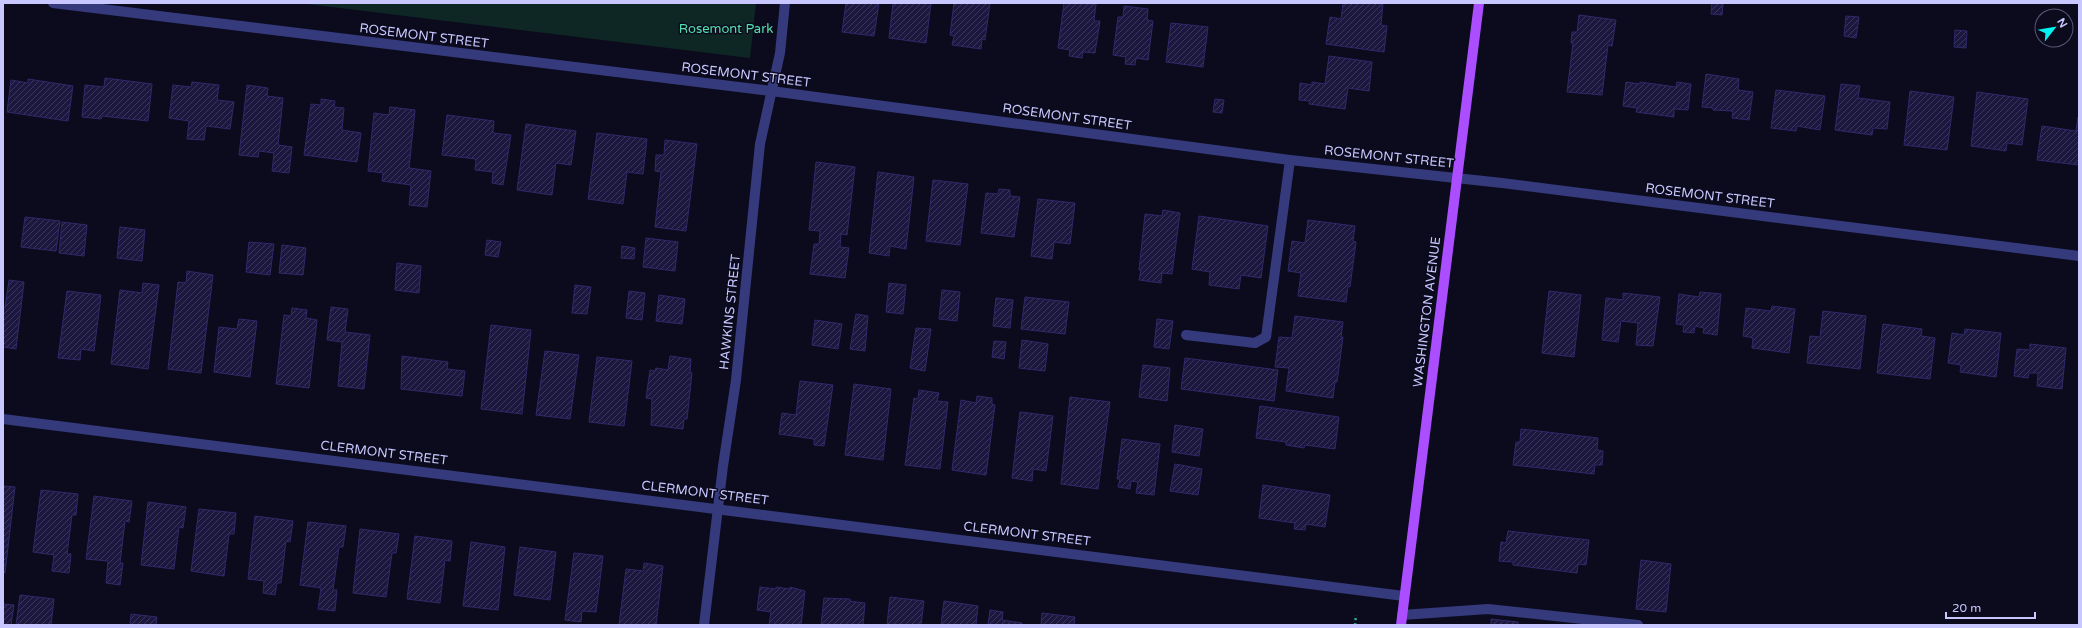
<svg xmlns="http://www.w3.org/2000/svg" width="2082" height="628" font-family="'Varela Round',sans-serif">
<defs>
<pattern id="building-hatch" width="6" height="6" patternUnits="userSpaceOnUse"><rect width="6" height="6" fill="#1b173e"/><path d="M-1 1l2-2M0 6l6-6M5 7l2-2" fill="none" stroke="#3b375b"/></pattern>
</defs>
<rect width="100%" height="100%" fill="#0c0b1d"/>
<path fill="#0e2724" d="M299 3H756L750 58Z"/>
<g fill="url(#building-hatch)" stroke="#2f296b">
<path d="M846 3H879L874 36 842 32Z"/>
<path d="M893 3H931L926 43 889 38Z"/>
<path d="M954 3H990L985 40 982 39 981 49 952 45 954 36 950 35Z"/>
<path d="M1064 3 1096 4 1094 21H1100L1095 53 1083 52 1082 58 1069 56 1070 50 1058 48Z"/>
<path d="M1343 3H1383L1381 25 1387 26 1384 52 1326 44 1330 17 1341 19Z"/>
<path d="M1712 3 1723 4 1722 15 1711 14Z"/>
<path d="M1124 6 1148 9 1147 20 1153 21 1148 60 1136 58 1135 65 1125 64 1126 57 1113 55 1118 17H1123Z"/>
<path d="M1579 15 1616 20 1612 46 1608 45 1602 95 1567 92 1573 43H1571L1572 32H1577Z"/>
<path d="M1846 16 1859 17 1856 38 1844 36Z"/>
<path d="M1171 23 1208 27 1203 67 1166 62Z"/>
<path d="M1955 30 1967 31 1966 48 1954 47Z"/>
<path d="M1329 56 1372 62 1369 91 1348 88 1345 109 1309 104 1310 101 1299 100 1300 83 1312 85V82L1325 84Z"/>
<path d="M1706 74 1739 79 1738 90 1753 92 1749 120 1732 118 1733 111 1713 110V108L1702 107Z"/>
<path d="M105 78 152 84 148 121 102 116 101 119 82 117 85 85 104 87Z"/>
<path d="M28 79 73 86 68 121 7 112 11 80 28 83Z"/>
<path d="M192 82 219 85 217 100 234 102 230 129 206 126 204 140 187 139 189 121 169 118 173 85 191 87Z"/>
<path d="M1626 82 1640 84V82L1676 87 1677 82 1691 84 1688 110 1674 109V117L1636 112 1637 108 1623 106Z"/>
<path d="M1841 84 1860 86 1858 98 1890 102 1887 129 1873 128 1872 135 1835 130Z"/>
<path d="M247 85 268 88 267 96 283 98 278 145 292 147 289 173 272 171 274 153 259 151 258 157 239 155Z"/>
<path d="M1776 90 1825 96 1820 130 1797 126 1796 131 1771 128Z"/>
<path d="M1910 91 1954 97 1947 150 1904 145Z"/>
<path d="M1977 92 2028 99 2022 145 2007 143 2006 151 1971 146Z"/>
<path d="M321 99 335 101 334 107 344 108 342 130 361 133 357 162 304 155 311 104 321 105Z"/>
<path d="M1215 99 1224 100 1222 113 1213 112Z"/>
<path d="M390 107 415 110 409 168 431 171 427 207 409 205 411 185 382 181 383 173 368 171 374 113 389 115Z"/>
<path d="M447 115 494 121 493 133 511 135 503 185 492 183 493 172 475 170 476 159 442 155Z"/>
<path d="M2078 117 2079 165 2037 160 2042 126 2076 131Z"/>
<path d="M526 124 576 131 571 165 556 163 552 195 517 190Z"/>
<path d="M597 133 647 139 643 174 627 172 623 204 588 199Z"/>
<path d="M665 140 697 144 686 231 655 227 661 172 655 171 656 155H664Z"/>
<path d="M816 162 855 167 847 235 841 234 840 247 849 248 845 278 810 274 814 244H819L820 231 809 230Z"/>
<path d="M878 172 914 177 906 249 890 246 889 256 869 253Z"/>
<path d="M933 180 968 184 960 245 926 241Z"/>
<path d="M999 189 1010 190V196L1020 197 1014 237 981 233 986 193 998 194Z"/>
<path d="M1038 199 1075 203 1070 244 1054 242 1052 259 1031 256Z"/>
<path d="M1163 210 1180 213 1172 274 1162 273 1161 283 1139 280 1141 270H1139L1145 214 1162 216Z"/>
<path d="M1199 216 1268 226 1261 278 1241 275 1239 289 1209 285 1210 272 1192 269Z"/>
<path d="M25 217 60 221 56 251 21 247Z"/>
<path d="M1308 220 1355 226 1353 241 1356 242 1350 287 1348 286 1346 302 1298 296 1301 273 1288 271 1292 241 1305 243Z"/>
<path d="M62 222 87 225 84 256 59 253Z"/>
<path d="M120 227 145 230 142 261 117 258Z"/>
<path d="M646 238 678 242 675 271 643 267Z"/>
<path d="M487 240 501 242 498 257 485 255Z"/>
<path d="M249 242 274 244 270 275 246 272Z"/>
<path d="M282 245 306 248 303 275 279 273Z"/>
<path d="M622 246 635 248 634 259 621 258Z"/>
<path d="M397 263 421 266 419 293 395 290Z"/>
<path d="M187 271 213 275 201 373 168 369 178 282 186 283Z"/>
<path d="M9 280 24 282 16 349 3 347V307L5 308Z"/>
<path d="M143 283 159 285 148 369 111 364 120 290 142 293Z"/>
<path d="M889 283 906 285 903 314 886 312Z"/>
<path d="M575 285 591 287 587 314 572 313Z"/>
<path d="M942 290 960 292 957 321 939 319Z"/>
<path d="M67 291 101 295 94 351 81 349 80 360 58 358Z"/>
<path d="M629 291 645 293 642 320 626 318Z"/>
<path d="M1549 291 1581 295 1574 357 1542 353Z"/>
<path d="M1700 292 1721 294 1717 335 1703 333 1704 328 1695 326 1694 333 1683 332 1684 325 1676 324 1679 294 1699 297Z"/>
<path d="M1623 293 1660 297 1653 346 1636 345 1638 323 1621 321 1618 342 1602 340 1606 298 1623 300Z"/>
<path d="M659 295 685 299 682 324 656 321Z"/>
<path d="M1025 297 1069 302 1065 334 1021 329Z"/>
<path d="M996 298 1013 300 1010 328 993 326Z"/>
<path d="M1772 306 1795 309 1789 353 1752 348 1753 338 1743 336 1746 308 1771 311Z"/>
<path d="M331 307 348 309 345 332 370 335 364 389 338 386 342 342 327 340Z"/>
<path d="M292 308 307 310 306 318 317 320 309 388 276 384 284 315 291 316Z"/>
<path d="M1823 311 1866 316 1860 369 1807 363 1810 336 1820 337Z"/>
<path d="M856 314 868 316 865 351 850 349Z"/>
<path d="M1295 316 1343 322 1341 337H1343L1337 382H1335L1333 398 1286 391 1289 368 1275 367 1279 337 1292 338Z"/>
<path d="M239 319 257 321 250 377 214 372 219 327 237 329Z"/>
<path d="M1157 319 1173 321 1169 349 1154 347Z"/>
<path d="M815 320 842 324 838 349 812 345Z"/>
<path d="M1883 324 1922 329 1921 336 1935 338 1930 379 1877 373Z"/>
<path d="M491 325 531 330 522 414 481 409Z"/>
<path d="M916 328 931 329 925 371 910 368Z"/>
<path d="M1965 329 2001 333 1996 377 1960 372 1961 365 1948 363 1952 333 1964 335Z"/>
<path d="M1022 340 1048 344 1045 371 1019 368Z"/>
<path d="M994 341 1006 342 1004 359 992 357Z"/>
<path d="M2030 344 2066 348 2062 389 2037 386 2038 373H2029L2028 378 2014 376 2017 349 2030 350Z"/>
<path d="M545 351 579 355 570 419 536 415Z"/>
<path d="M402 356 448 362 447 369 465 371 462 396 401 389Z"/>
<path d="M670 356 691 359 690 372 692 373 687 419H684L683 429 651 425 652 399 646 398 650 370 655 371 656 368 668 370Z"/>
<path d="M597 357 632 361 624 426 589 422Z"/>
<path d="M1185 358 1278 370 1274 401 1181 389Z"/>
<path d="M1143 365 1170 368 1167 401 1139 397Z"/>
<path d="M800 381 833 385 824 446 814 445V439L779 434 782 413 796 415Z"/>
<path d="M854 384 891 389 883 460 845 455Z"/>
<path d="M919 390 939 393 937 401 948 402 940 469 905 465 914 398 918 399Z"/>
<path d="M977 396 992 398V404L995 405 986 475 952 470 961 400 976 403Z"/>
<path d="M1070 397 1110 402 1098 489 1061 484Z"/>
<path d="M1260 406 1339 417 1335 449 1305 445 1304 448 1286 445V442L1256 438Z"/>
<path d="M1020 412 1053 416 1046 471 1033 469 1032 481 1012 478Z"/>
<path d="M1175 425 1203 429 1199 456 1172 452Z"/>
<path d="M1521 429 1598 438 1597 450 1603 451 1602 465H1595L1594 474 1513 465 1516 442H1520Z"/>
<path d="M1122 439 1160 444 1154 495 1136 493 1138 482 1131 481 1130 489 1118 487 1120 479H1117Z"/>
<path d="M1175 464 1202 469 1198 495 1170 491Z"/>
<path d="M1263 485 1330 495 1325 527 1306 524 1305 530 1294 529 1295 523 1259 518Z"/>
<path d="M3 486 15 487 5 573 3 572Z"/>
<path d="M41 490 78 494 76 515H72L67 554H71L69 573 52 571 54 555 33 552Z"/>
<path d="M94 496 132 501 129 522 125 521 120 563H123L120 585 106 583 108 561 86 559Z"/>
<path d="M148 502 186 507 183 528 179 527 174 569 141 565Z"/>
<path d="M199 509 236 513 234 534H229L224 576 191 571Z"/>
<path d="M255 516 293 521 290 542 286 541 281 583H277L275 595 263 593 264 581 248 579Z"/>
<path d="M308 522 346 526 343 547H339L333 590H337L335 611 318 609 321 588 300 585Z"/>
<path d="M360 529 399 534 396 553H392L386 597 353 593Z"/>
<path d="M1508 531 1589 540 1586 565 1578 564 1577 573 1513 565V562L1499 561 1501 542 1506 543Z"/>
<path d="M415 536 452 541 450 561 445 560 440 603 407 599Z"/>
<path d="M471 542 505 547 498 610 463 606Z"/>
<path d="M520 547 556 552 550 600 514 595Z"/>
<path d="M574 553 603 556 596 612 582 611 581 622 565 620Z"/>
<path d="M1641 560 1671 564 1666 612 1636 609Z"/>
<path d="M644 563 663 566 656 625H619L626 569 643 571Z"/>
<path d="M760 587 776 589V587L790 589V587L805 591 801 625H769L771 612 757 610Z"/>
<path d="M20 595 54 599 51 625H16Z"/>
<path d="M890 597 924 601 921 625H887Z"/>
<path d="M824 598 850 599V601L865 603 863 625H821Z"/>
<path d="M944 601 978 606 976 625H941Z"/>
<path d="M3 604 14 605 11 625H3Z"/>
<path d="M990 610 1003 612 1002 620 1022 623V625H988Z"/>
<path d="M1042 613 1075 617 1074 625H1041Z"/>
<path d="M131 614 157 617 156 625H130Z"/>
<path d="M1491 619 1518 622V625H1491Z"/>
</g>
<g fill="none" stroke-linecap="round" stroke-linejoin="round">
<path stroke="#2bb09a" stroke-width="2.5" stroke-dasharray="2 3" stroke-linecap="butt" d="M1355 625 1356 615"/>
<g stroke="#353a7d" stroke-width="10">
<path d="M1186 335 1255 343 1266 337 1290 160"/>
<path d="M1402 615 1488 609 1638 625"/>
</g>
<g stroke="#353a7d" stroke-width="10">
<path d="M53 3 771 91 1290 160 1502 183 2079 256"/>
<path d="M3 419 1404 596"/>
<path d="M704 625 723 466 736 380 760 144 780 53 785 3"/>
</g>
<path stroke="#ab4eff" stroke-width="10" d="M1401 625 1479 3"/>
</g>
<g text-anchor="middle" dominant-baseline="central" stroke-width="3" stroke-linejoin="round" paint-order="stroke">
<g font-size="13" fill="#52e0ae" stroke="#0c0b1d">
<text x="726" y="29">Rosemont Park</text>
</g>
<g font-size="13" fill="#c8c7ff" stroke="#0c0b1d">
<text transform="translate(424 36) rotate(7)">ROSEMONT STREET</text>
<text transform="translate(746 75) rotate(7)">ROSEMONT STREET</text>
<text transform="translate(1067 117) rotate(8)">ROSEMONT STREET</text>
<text transform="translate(1389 157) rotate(6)">ROSEMONT STREET</text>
<text transform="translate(1710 196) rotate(7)">ROSEMONT STREET</text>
<text transform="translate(730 312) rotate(-84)">HAWKINS STREET</text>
<text transform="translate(1427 312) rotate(-83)">WASHINGTON AVENUE</text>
<text transform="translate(384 453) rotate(7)">CLERMONT STREET</text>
<text transform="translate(705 493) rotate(7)">CLERMONT STREET</text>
<text transform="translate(1027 534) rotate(7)">CLERMONT STREET</text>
</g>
</g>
<rect width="2082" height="628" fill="none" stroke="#c8c7ff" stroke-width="8"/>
<g transform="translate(2054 28) rotate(59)"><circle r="19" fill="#0c0b1d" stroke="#575677"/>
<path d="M0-3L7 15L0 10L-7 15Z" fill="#00f2f1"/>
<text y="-6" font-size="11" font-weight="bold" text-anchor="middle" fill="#c8c7ff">N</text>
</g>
<path d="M1946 612v6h89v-6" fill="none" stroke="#c8c7ff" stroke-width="2"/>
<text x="1952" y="612" font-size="12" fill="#c8c7ff" stroke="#0c0b1d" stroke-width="3" paint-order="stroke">20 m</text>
</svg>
